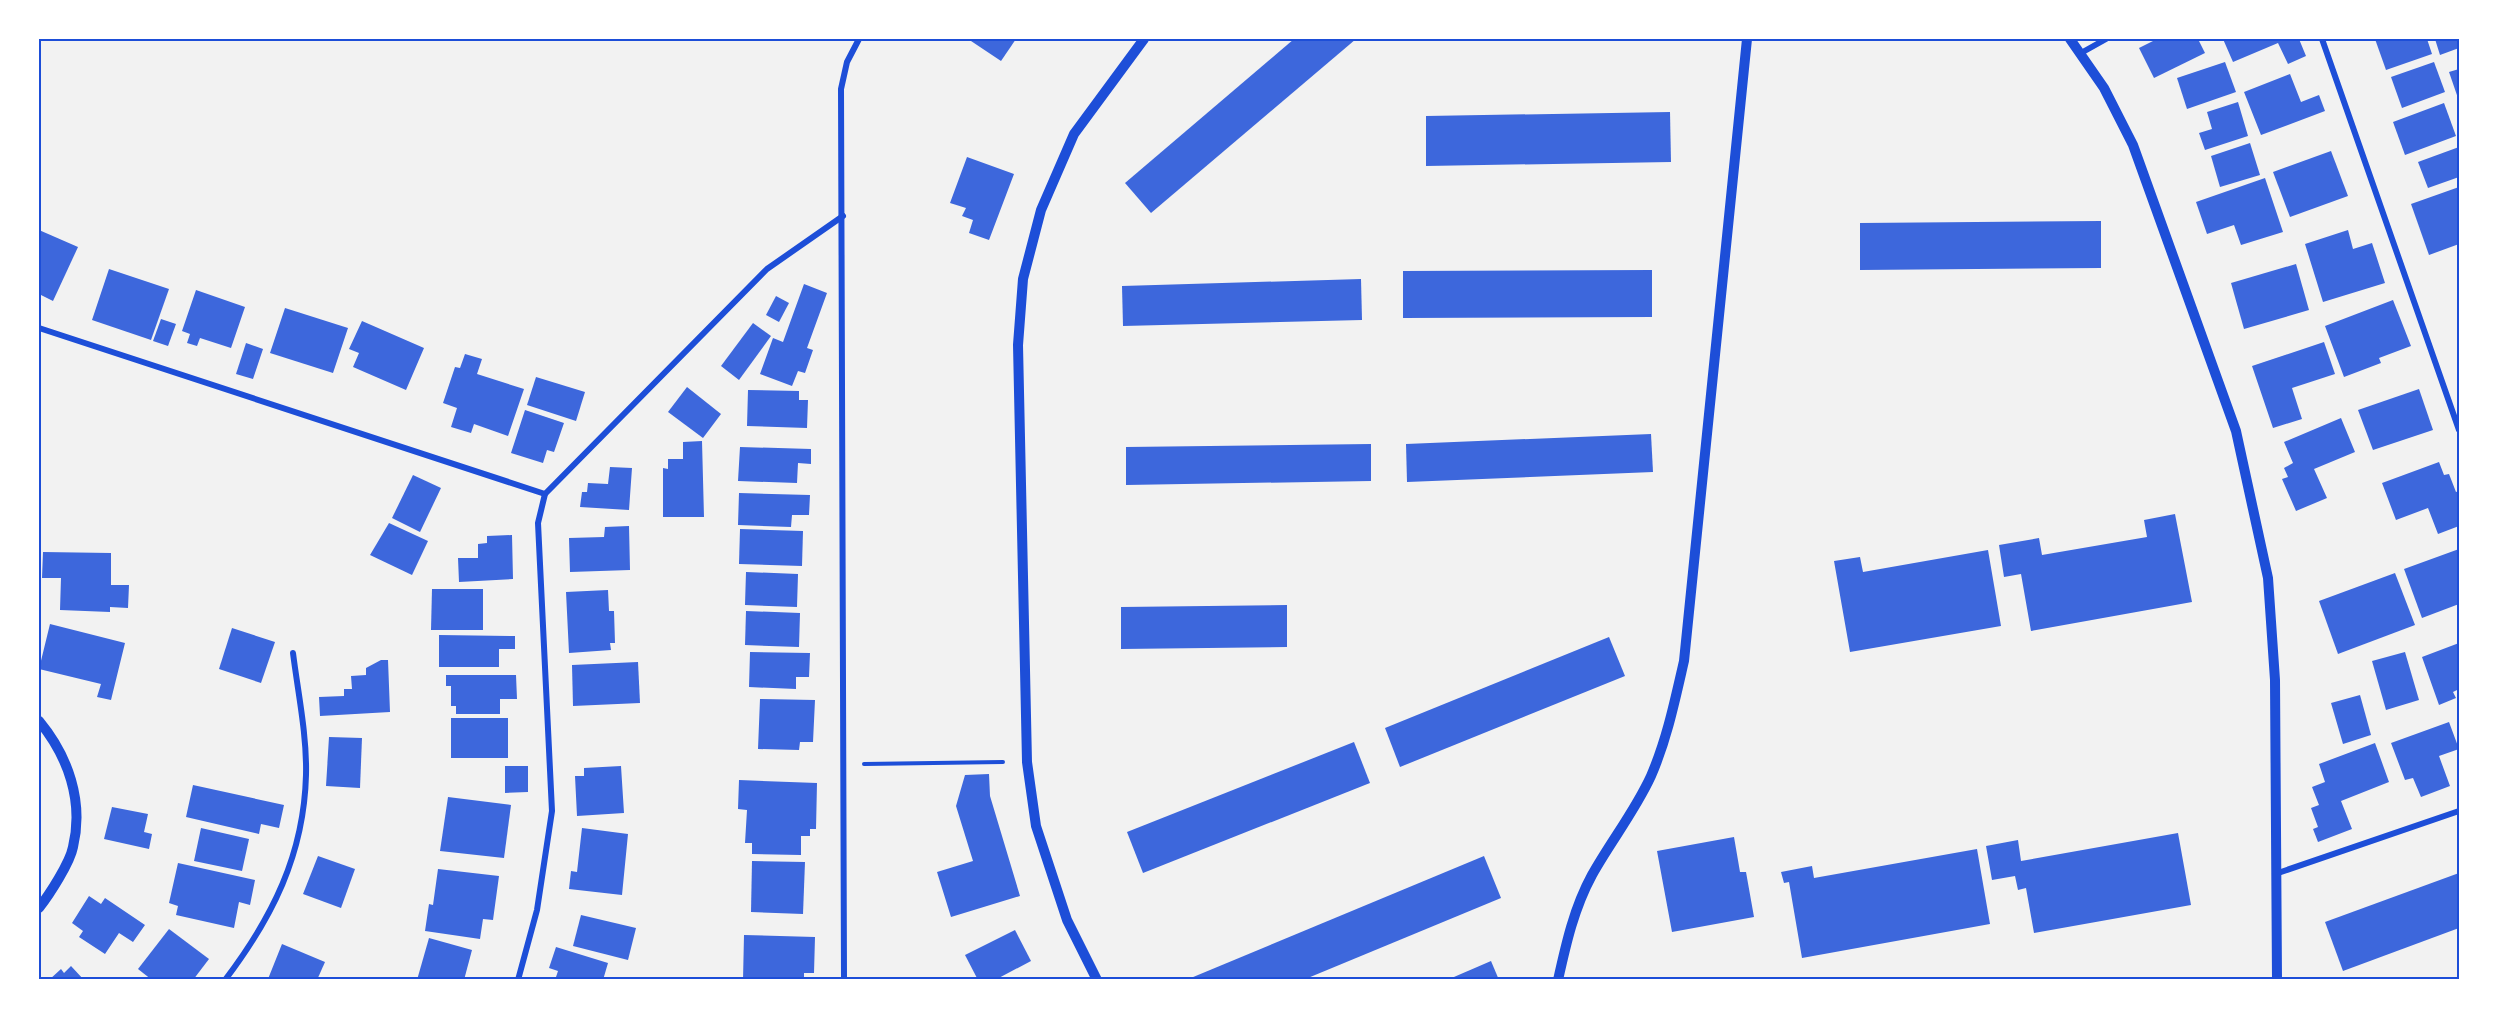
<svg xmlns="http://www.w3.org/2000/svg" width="2498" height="1019" font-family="Jost,sans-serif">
<rect width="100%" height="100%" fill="#f2f2f2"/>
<g fill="#3d67dc">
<path d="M968 39H1016L1001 61Z"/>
<path d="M1294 39H1356L1151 213 1125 183Z"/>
<path d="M2157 39H2198L2205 53 2154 78 2139 48Z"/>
<path d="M2223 39H2299L2306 56 2288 64 2278 43 2233 62Z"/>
<path d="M2375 39H2427L2432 54 2386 70Z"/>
<path d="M2435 39H2457L2459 48 2440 55Z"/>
<path d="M2225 62 2236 92 2187 109 2177 78Z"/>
<path d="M2434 62 2445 92 2402 108 2391 77Z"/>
<path d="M2459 69V101L2449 72Z"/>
<path d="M2290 74 2301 102 2319 95 2325 111 2261 135 2244 92Z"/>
<path d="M2238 102 2248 136 2205 150 2199 133 2212 129 2207 112Z"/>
<path d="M2444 103 2456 136 2405 155 2393 122Z"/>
<path d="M1670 112 1671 162 1426 166V116Z"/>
<path d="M2250 143 2260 175 2220 187 2211 156Z"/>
<path d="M2459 147V177L2428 188 2418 162Z"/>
<path d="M2331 151 2348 196 2290 217 2273 172Z"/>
<path d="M967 157 1014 174 989 240 969 233 973 220 962 216 966 208 950 203Z"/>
<path d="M2265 178 2283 232 2241 245 2234 225 2207 234 2196 202Z"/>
<path d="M2459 187V244L2429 255 2411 204Z"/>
<path d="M2101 221V268L1860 270V223Z"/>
<path d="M39 230 78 247 53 301 39 294Z"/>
<path d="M2348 230 2353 249 2372 243 2385 283 2323 302 2305 244Z"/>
<path d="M2296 264 2309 310 2244 329 2231 283Z"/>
<path d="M109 269 169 289 151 340 92 320Z"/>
<path d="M1652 270V317L1403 318V271Z"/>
<path d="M1361 279 1362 320 1123 326 1122 286Z"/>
<path d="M804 284 827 293 807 348 813 350 805 373 798 371 792 386 760 374 773 338 783 342Z"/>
<path d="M196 290 245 307 231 348 200 338 197 346 187 343 190 334 182 331Z"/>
<path d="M776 296 789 303 779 322 766 315Z"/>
<path d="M2393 300 2411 346 2379 358 2381 363 2344 377 2325 326Z"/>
<path d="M285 308 348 328 333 373 270 353Z"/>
<path d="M161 319 176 324 168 346 153 341Z"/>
<path d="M362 321 424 348 406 390 353 367 359 353 349 349Z"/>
<path d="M753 323 771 336 739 380 721 366Z"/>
<path d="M2324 342 2335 374 2292 388 2302 419 2273 428 2252 366Z"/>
<path d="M246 343 263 349 253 379 236 374Z"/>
<path d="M465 354 482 359 477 374 524 389 508 436 474 424 471 433 451 427 457 408 443 403 455 367 460 368Z"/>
<path d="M536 377 585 392 576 421 527 405Z"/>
<path d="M687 387 721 414 703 438 668 412Z"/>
<path d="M2419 389 2433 430 2373 450 2358 410Z"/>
<path d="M748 390 799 391V400H808L807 428 747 426Z"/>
<path d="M525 410 564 423 554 452 547 450 543 463 511 453Z"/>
<path d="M2341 418 2355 452 2314 469 2327 498 2296 511 2282 479 2288 477 2284 468 2293 463 2284 442Z"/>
<path d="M1651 434 1653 472 1407 482 1406 444Z"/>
<path d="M702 441 704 517H663V468L668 469V459H683V442Z"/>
<path d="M1371 444V481L1126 485V447Z"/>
<path d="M740 447 811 449V464L798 463 797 483 738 481Z"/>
<path d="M2439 462 2444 475 2449 474 2456 492 2459 491V526L2438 534 2428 508 2396 520 2382 483Z"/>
<path d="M610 467 632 468 629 510 580 507 582 492H587L588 483 608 484Z"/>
<path d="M413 475 441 488 420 532 392 518Z"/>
<path d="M739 493 810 495 809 515H792L791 527 738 525Z"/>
<path d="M2175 514 2192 602 2031 631 2021 574 2004 577 1999 545 2039 538 2042 555 2147 537 2144 520Z"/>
<path d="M389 523 428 541 412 575 370 555Z"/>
<path d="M629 526 630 570 570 572 569 538 604 537 605 527Z"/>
<path d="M740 529 803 531 802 566 739 564Z"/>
<path d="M512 535 513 579 459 582 458 558H478V544L487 543V536Z"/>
<path d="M2459 549V604L2422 618 2404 569Z"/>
<path d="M1988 550 2001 626 1850 652 1834 561 1860 557 1863 572Z"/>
<path d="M43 552 111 553V585H129L128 608 110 607V612L60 610 61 578H42Z"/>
<path d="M746 572 798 574 797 607 745 605Z"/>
<path d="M2395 573 2415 625 2338 654 2319 601Z"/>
<path d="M432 589H483V630H431Z"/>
<path d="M608 590 609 611H614L615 643H610L611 650 569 653 566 592Z"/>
<path d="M1287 605V647L1121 649V607Z"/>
<path d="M746 611 800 613 799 647 745 645Z"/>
<path d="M50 624 125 643 111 700 97 697 101 684 39 669Z"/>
<path d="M232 628 275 642 261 683 219 669Z"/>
<path d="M439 635 515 636V649H499V667H439Z"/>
<path d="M1609 637 1625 676 1400 767 1385 728Z"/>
<path d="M2459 643V689L2453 692 2456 698 2439 705 2422 657Z"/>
<path d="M750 652 810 653 809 677H796V689L749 687Z"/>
<path d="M2405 652 2419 700 2386 710 2372 661Z"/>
<path d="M381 660H388L390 712 320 716 319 697 344 696V689H352L351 676 366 675V668Z"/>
<path d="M638 662 640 703 573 706 572 665Z"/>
<path d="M446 675H516L517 699H500V714H456V706H451V686H446Z"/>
<path d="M2360 695 2371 735 2343 744 2331 703Z"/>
<path d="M760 699 815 700 813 742H800L799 750 758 749Z"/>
<rect x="451" y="718" width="57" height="40"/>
<path d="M2449 722 2459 749 2439 756 2450 786 2421 797 2413 778 2405 780 2391 743Z"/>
<path d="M329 737 362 738 360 788 326 786Z"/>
<path d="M1354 742 1370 783 1143 873 1127 832Z"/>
<path d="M2375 743 2389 782 2341 801 2352 829 2318 842 2313 829 2318 827 2311 808 2319 805 2312 787 2325 782 2319 764Z"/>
<path d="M505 766H528V792L505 793Z"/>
<path d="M621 766 624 813 577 816 575 776H584V768Z"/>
<path d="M989 774 990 796 1020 896 951 917 937 872 973 861 956 806 965 775Z"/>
<path d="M739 780 817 783 816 829H810V836H801V855L752 854V843H745L747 810 738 809Z"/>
<path d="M193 785 284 805 279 828 261 824 259 834 186 817Z"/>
<path d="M448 797 511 805 504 858 440 851Z"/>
<path d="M112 807 148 814 144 832 152 834 149 849 104 839Z"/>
<path d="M201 828 249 839 242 871 194 861Z"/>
<path d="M582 828 628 834 622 895 569 889 571 871 577 872Z"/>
<path d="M2178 833 2191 905 2034 933 2026 888 2018 890 2015 876 1992 880 1986 846 2018 840 2021 861Z"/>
<path d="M1734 837 1740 872H1746L1754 917 1672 932 1657 851Z"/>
<path d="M1977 849 1990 924 1802 958 1789 882 1784 883 1781 872 1812 866 1814 878Z"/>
<path d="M318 856 355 869 341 908 303 894Z"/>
<path d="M1484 856 1501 898 1303 980H1186Z"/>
<path d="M752 861 805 862 803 914 751 912Z"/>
<path d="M178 863 255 880 250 905 239 902 234 928 176 915 178 906 169 903Z"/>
<path d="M438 869 499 876 493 920 483 919 480 939 425 931 429 904 433 905Z"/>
<path d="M2459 873V928L2343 971 2325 922Z"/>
<path d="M89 896 101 904 105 898 145 925 133 942 119 933 105 954 79 937 83 931 72 923Z"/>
<path d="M581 915 636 928 628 960 573 946Z"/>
<path d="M169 929 209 959 193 980H152L138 969Z"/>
<path d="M1015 930 1031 961 995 980H978L965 955Z"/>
<path d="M744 935 815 937 814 973H804V980H743Z"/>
<path d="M429 938 472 950 464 980H417Z"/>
<path d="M282 944 325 962 317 980 268 979Z"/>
<path d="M556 947 608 963 603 980H555L558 971 549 968Z"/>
<path d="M1491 961 1499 980H1447Z"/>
<path d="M71 966 84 980H49L61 969 64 973Z"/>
</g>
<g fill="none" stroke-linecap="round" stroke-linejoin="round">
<path stroke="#1d4ed8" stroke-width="4" d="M864 764 1003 762"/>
<g stroke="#1d4ed8" stroke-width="6">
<path d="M2322 39 2459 430"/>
<path d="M2081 53 2106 39"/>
<path d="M39 328 545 494"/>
<path d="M2275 874 2459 811"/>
<path d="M225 980C272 918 304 855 306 775 307 735 298 693 293 653"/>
<path d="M518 980 537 910 552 811 538 523 545 494 767 269 843 216"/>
<path d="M844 980 841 89 847 62 859 39"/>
</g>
<g stroke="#1d4ed8" stroke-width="10">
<path d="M2070 39 2104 88 2133 145 2236 431 2268 578 2275 680 2277 980"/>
<path d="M39 721C68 756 84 801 73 847 70 863 49 895 39 908"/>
<path d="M1097 980 1067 920 1036 826 1027 762 1018 345 1023 279 1041 210 1074 134 1144 39"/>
<path d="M1558 980C1566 944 1574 908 1592 875 1611 841 1635 811 1651 776 1667 739 1675 700 1684 661L1747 39"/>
</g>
</g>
<rect width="2498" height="1019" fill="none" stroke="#ffffff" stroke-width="81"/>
<rect x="40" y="40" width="2418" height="938" fill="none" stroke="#1d4ed8" stroke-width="2"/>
</svg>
